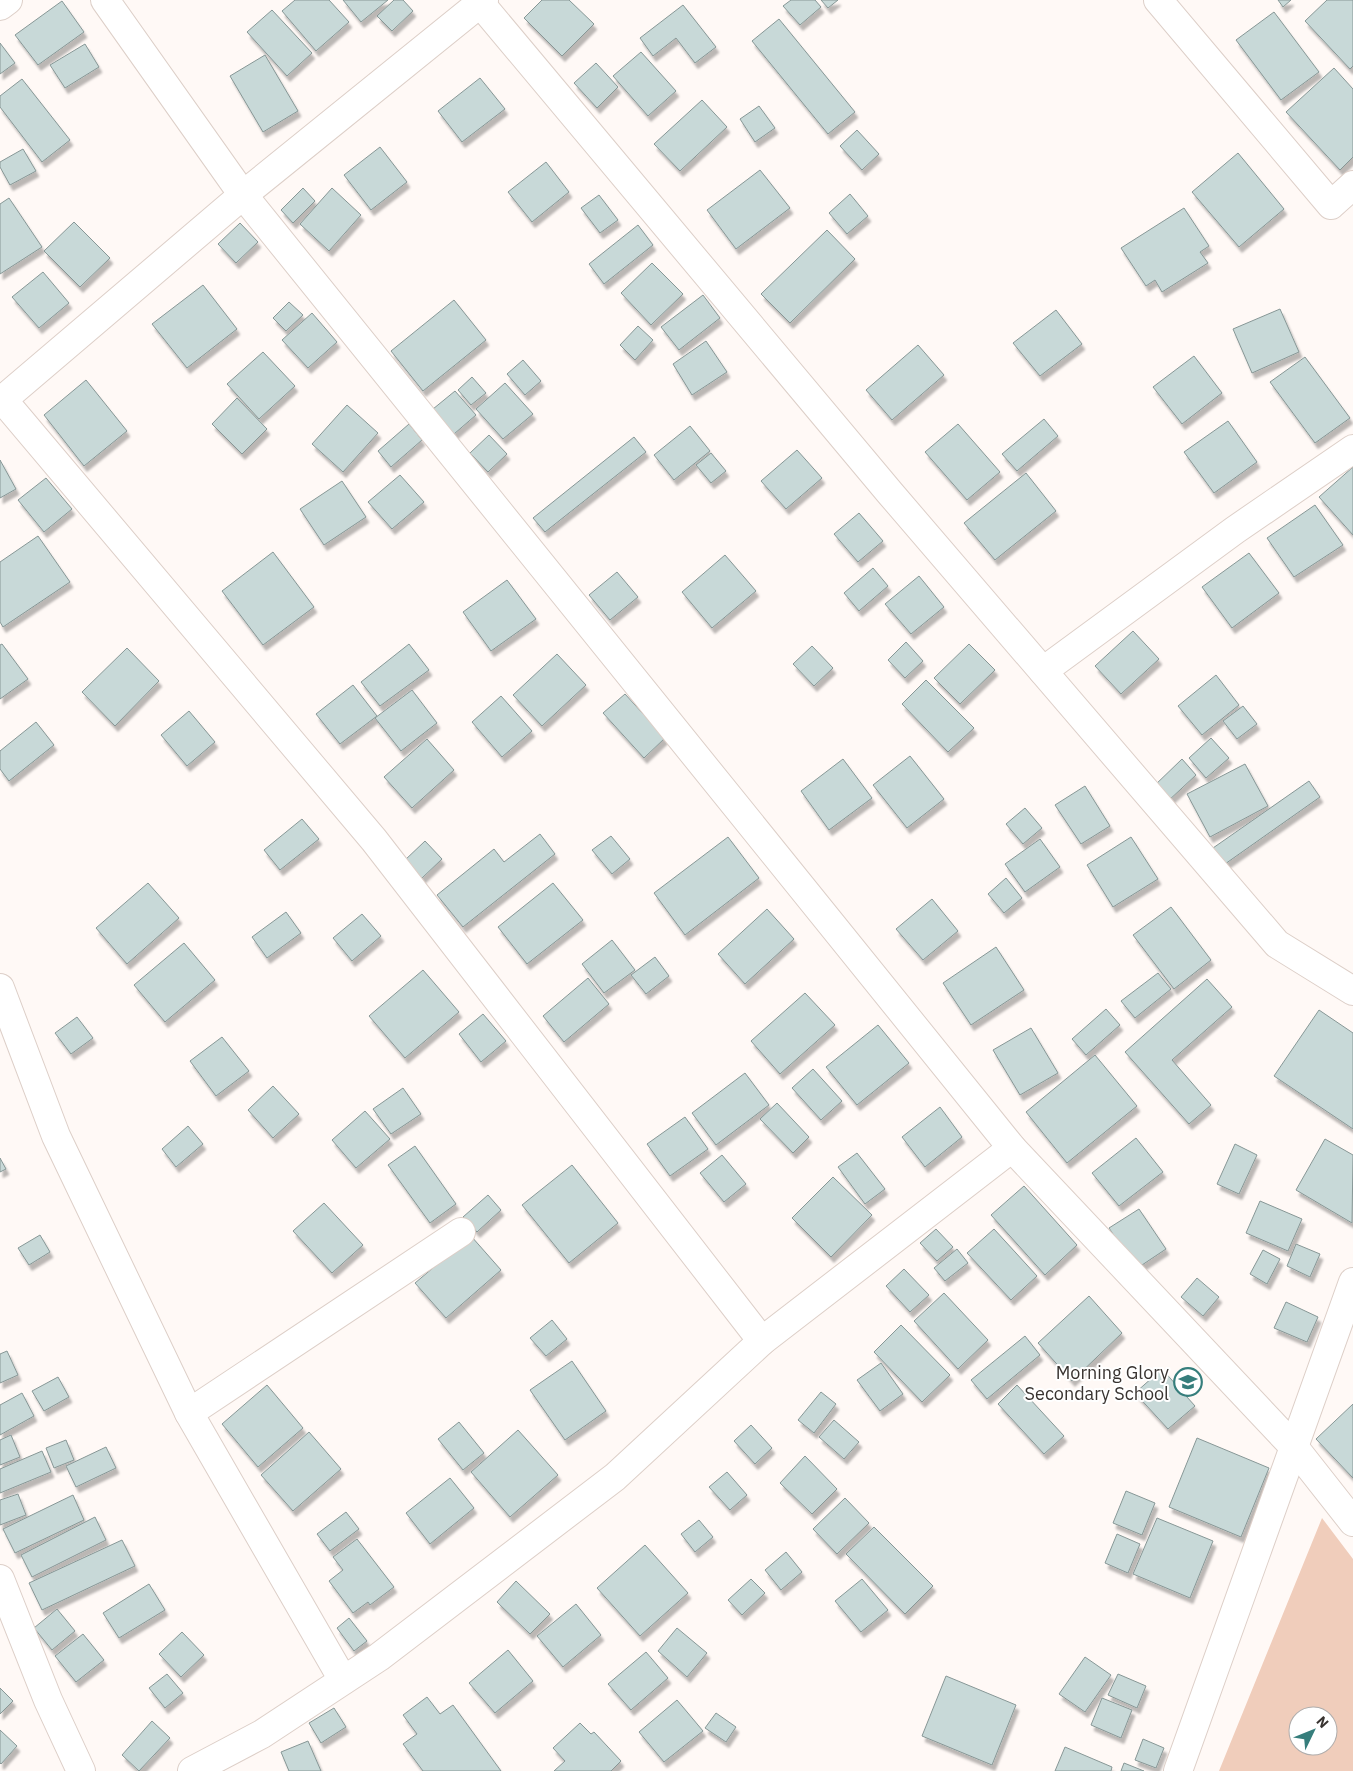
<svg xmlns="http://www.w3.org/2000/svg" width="1353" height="1771" font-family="'IBM Plex Sans',sans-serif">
<defs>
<filter id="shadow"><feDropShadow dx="3" dy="5.5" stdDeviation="1" flood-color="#0004"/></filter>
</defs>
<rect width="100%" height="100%" fill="#fff9f6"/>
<path fill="#f0cdbb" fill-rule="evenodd" d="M1322 1518 1353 1559V1771H1219ZM1298 1716H1328V1746H1298Z"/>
<g fill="#c8d9d8" stroke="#879796" filter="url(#shadow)">
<path d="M295 0H329L349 22 316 51 282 11Z"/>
<path d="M343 0H388L361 22Z"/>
<path d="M394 0H403L413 11 392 31 377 16Z"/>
<path d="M542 0H569L594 24 562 56 524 18Z"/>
<path d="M791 0H815L821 7 800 25 783 6Z"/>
<path d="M821 0H838L828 8Z"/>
<path d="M1278 0H1291L1283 7Z"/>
<path d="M1327 0H1353V66L1350 69 1305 21Z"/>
<path d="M62 1 84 32 38 65 15 35Z"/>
<path d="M683 5 716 47 695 63 676 38 653 56 640 38Z"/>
<path d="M272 10 312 53 287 76 247 32Z"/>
<path d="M1274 12 1319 72 1281 100 1236 40Z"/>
<path d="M779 19 855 112 828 134 752 41Z"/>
<path d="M0 43 15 63 0 74Z"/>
<path d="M85 44 99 67 65 88 50 65Z"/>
<path d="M641 52 676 91 648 116 613 76Z"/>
<path d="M265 55 298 111 263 132 230 76Z"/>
<path d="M596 63 618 87 597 108 574 83Z"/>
<path d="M1334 68 1353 89V157L1340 170 1286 112Z"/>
<path d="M480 78 505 109 462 142 438 111Z"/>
<path d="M22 79 70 140 42 162 0 107V96Z"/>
<path d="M702 100 727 127 680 171 654 144Z"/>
<path d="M759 106 775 128 755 142 740 119Z"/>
<path d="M857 130 879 154 862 170 840 146Z"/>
<path d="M380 147 407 182 371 210 344 175Z"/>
<path d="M23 149 36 171 10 185 0 167V162Z"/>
<path d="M1238 153 1284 209 1239 247 1192 192Z"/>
<path d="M546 162 569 192 532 222 508 192Z"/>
<path d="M760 170 790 208 736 249 707 210Z"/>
<path d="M303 188 315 201 293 223 281 210Z"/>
<path d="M332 188 361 215 329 251 300 224Z"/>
<path d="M850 194 868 216 847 234 829 213Z"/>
<path d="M599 195 618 220 600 233 581 208Z"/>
<path d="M9 198 42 247 0 274V204Z"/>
<path d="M1184 208 1209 246 1200 252 1208 263 1162 292 1155 280 1146 286 1121 248Z"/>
<path d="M74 222 110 258 80 287 44 251Z"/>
<path d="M240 223 258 242 236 263 218 244Z"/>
<path d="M638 225 653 245 604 284 589 264Z"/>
<path d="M827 230 855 259 790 323 761 294Z"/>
<path d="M652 263 683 294 651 325 621 293Z"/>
<path d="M43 272 69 303 39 328 12 297Z"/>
<path d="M203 285 237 329 187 368 152 324Z"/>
<path d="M703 295 720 318 679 350 661 327Z"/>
<path d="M454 300 486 340 423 391 391 351Z"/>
<path d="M289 302 303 315 286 331 273 318Z"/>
<path d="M1280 309 1299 352 1252 373 1233 329Z"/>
<path d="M1056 310 1082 344 1040 376 1013 343Z"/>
<path d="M312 313 337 342 308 368 282 340Z"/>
<path d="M638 326 653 340 635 360 620 345Z"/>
<path d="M706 341 727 372 692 395 673 364Z"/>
<path d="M918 345 944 375 892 420 866 390Z"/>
<path d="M263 352 295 386 259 419 227 384Z"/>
<path d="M1194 356 1222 393 1182 424 1153 387Z"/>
<path d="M1305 357 1350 418 1315 443 1270 382Z"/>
<path d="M523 360 541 381 525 395 507 374Z"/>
<path d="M472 377 486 393 471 405 458 390Z"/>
<path d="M86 380 127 431 84 466 44 415Z"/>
<path d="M505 383 533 414 503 439 476 409Z"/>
<path d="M455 391 476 415 454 434 433 409Z"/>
<path d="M237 398 267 429 242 454 212 424Z"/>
<path d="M347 405 378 433 343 472 312 444Z"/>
<path d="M1044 419 1058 436 1017 471 1002 454Z"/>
<path d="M1228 421 1257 462 1214 493 1184 452Z"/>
<path d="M409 424 422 440 391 467 378 451Z"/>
<path d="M958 424 1000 472 967 500 925 452Z"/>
<path d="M690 426 710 451 674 480 654 455Z"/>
<path d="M489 435 507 454 488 472 470 453Z"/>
<path d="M634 437 646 452 545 532 533 518Z"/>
<path d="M797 450 822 478 786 509 761 481Z"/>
<path d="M711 453 726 471 711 483 696 465Z"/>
<path d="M0 460 16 489 0 498Z"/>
<path d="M1353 467V535L1319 497Z"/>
<path d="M1026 473 1056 511 995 560 964 523Z"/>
<path d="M400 475 424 502 392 529 368 502Z"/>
<path d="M46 478 72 509 44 532 18 500Z"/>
<path d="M342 481 366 517 324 545 300 509Z"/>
<path d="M1315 505 1343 545 1294 577 1267 538Z"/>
<path d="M859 513 883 541 858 562 834 534Z"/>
<path d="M38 536 70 582 3 627 0 622V562Z"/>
<path d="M273 552 314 607 263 645 222 591Z"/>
<path d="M1249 553 1279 593 1232 628 1202 587Z"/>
<path d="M725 555 756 591 712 628 682 592Z"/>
<path d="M873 568 888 586 859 611 844 593Z"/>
<path d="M617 572 638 597 610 620 589 595Z"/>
<path d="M919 576 944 607 911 634 885 604Z"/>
<path d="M507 580 536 619 491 651 463 612Z"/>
<path d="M1133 631 1159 659 1121 694 1095 666Z"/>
<path d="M906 642 923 661 905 678 888 660Z"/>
<path d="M2 644 28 679 0 699V645Z"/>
<path d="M409 644 429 670 380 706 361 682Z"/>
<path d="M969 644 995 670 960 704 934 678Z"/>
<path d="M812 646 833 668 814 686 793 664Z"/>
<path d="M127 648 159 681 115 726 82 692Z"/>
<path d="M557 654 586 685 542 726 513 695Z"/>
<path d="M1216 675 1239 705 1202 735 1178 706Z"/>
<path d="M926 680 974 728 948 752 902 704Z"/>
<path d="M353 685 377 716 340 744 316 714Z"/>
<path d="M412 690 437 723 401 751 375 718Z"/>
<path d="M625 694 665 738 644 758 603 713Z"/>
<path d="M501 696 532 731 502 757 472 722Z"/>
<path d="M1243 706 1257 724 1237 739 1223 721Z"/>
<path d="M189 711 215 742 187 766 161 735Z"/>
<path d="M36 722 54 745 9 781 0 769V751Z"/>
<path d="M1211 738 1229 758 1206 778 1189 758Z"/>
<path d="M427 739 454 770 412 808 384 777Z"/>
<path d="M910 756 944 799 907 828 873 785Z"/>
<path d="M843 759 872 798 829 830 801 791Z"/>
<path d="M1182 759 1196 775 1167 802 1153 787Z"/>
<path d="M1245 764 1268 806 1210 837 1187 794Z"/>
<path d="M1309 781 1320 797 1225 864 1213 848Z"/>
<path d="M1085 786 1110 826 1081 844 1055 805Z"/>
<path d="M1025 808 1042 828 1023 844 1006 824Z"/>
<path d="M302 819 319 839 280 870 264 850Z"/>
<path d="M540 834 555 854 463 927 437 895 494 849 504 862Z"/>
<path d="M611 836 630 859 612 874 592 850Z"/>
<path d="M728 837 759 878 685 935 654 893Z"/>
<path d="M1131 837 1158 879 1113 907 1087 865Z"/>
<path d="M1040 839 1060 867 1025 892 1005 864Z"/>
<path d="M425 841 442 859 421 879 404 861Z"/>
<path d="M1006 878 1022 898 1004 913 988 894Z"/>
<path d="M148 883 179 918 127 964 96 928Z"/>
<path d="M553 883 583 920 527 964 498 927Z"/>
<path d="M932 899 958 931 923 960 896 929Z"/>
<path d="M1171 907 1211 960 1174 989 1133 935Z"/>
<path d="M767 909 794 939 745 984 718 954Z"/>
<path d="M286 912 301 933 267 958 252 937Z"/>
<path d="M362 914 381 936 352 961 333 938Z"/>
<path d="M612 940 635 970 604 993 582 964Z"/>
<path d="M184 943 215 980 165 1022 134 985Z"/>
<path d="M996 947 1024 990 971 1025 943 983Z"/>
<path d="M655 957 669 976 646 994 631 975Z"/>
<path d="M423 970 459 1012 405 1058 369 1016Z"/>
<path d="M1158 973 1171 989 1135 1018 1121 1001Z"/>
<path d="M588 978 609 1004 564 1042 543 1016Z"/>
<path d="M1207 979 1232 1007 1172 1060 1211 1105 1189 1124 1125 1052Z"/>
<path d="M805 993 835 1025 780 1074 751 1041Z"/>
<path d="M1106 1009 1120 1025 1086 1055 1072 1039Z"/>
<path d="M1319 1010 1353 1033V1129L1274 1076Z"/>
<path d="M483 1014 506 1041 481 1062 459 1034Z"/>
<path d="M77 1017 93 1038 71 1054 55 1033Z"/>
<path d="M878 1025 909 1063 857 1105 826 1067Z"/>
<path d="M1031 1028 1058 1073 1020 1095 993 1050Z"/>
<path d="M222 1037 249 1071 216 1096 190 1061Z"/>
<path d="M1095 1055 1137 1106 1067 1163 1026 1112Z"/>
<path d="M813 1069 842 1101 821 1120 792 1088Z"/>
<path d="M745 1073 769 1105 716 1145 692 1113Z"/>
<path d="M273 1086 299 1114 273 1138 248 1110Z"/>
<path d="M403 1088 421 1114 391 1134 373 1109Z"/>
<path d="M777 1103 809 1137 793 1153 760 1119Z"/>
<path d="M940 1107 962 1137 925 1167 902 1137Z"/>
<path d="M365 1111 390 1139 356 1168 332 1140Z"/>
<path d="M685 1117 708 1149 670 1176 647 1144Z"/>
<path d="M188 1126 203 1144 176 1167 162 1149Z"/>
<path d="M1136 1138 1163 1172 1119 1206 1092 1173Z"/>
<path d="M1325 1139 1353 1155 1352 1223 1296 1190Z"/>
<path d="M1235 1144 1257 1155 1239 1194 1217 1184Z"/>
<path d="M415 1146 456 1204 430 1223 388 1165Z"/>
<path d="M857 1153 885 1189 865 1204 838 1167Z"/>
<path d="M722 1155 746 1184 724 1202 700 1173Z"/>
<path d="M0 1158 6 1169 0 1172Z"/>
<path d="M572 1165 618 1223 569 1263 522 1205Z"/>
<path d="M833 1177 872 1215 831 1257 792 1218Z"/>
<path d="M1024 1186 1077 1245 1045 1275 991 1215Z"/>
<path d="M488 1195 501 1210 477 1232 463 1217Z"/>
<path d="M1260 1201 1302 1219 1288 1251 1246 1233Z"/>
<path d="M324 1203 363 1245 332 1273 293 1231Z"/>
<path d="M1139 1209 1166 1249 1136 1269 1109 1228Z"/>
<path d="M936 1229 953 1247 937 1261 920 1243Z"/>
<path d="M994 1229 1037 1276 1011 1300 967 1253Z"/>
<path d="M40 1235 50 1252 29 1265 18 1248Z"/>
<path d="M471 1236 501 1270 446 1318 415 1283Z"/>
<path d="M1296 1244 1320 1254 1310 1277 1287 1266Z"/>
<path d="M957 1249 968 1263 945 1281 934 1268Z"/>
<path d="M1263 1250 1280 1259 1267 1284 1250 1274Z"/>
<path d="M904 1269 929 1295 910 1312 886 1286Z"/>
<path d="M1197 1278 1219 1297 1203 1316 1181 1297Z"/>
<path d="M944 1293 988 1340 958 1369 914 1321Z"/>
<path d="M1089 1296 1122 1333 1072 1381 1038 1343Z"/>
<path d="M1286 1302 1318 1317 1307 1342 1274 1328Z"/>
<path d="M552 1320 567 1339 546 1356 530 1338Z"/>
<path d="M901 1325 950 1375 922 1402 874 1352Z"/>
<path d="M1025 1336 1040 1355 987 1399 971 1380Z"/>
<path d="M7 1351 18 1375 0 1383V1354Z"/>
<path d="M572 1361 606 1411 565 1440 530 1390Z"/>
<path d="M881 1363 903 1394 880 1411 857 1380Z"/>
<path d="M1162 1369 1195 1406 1168 1429 1135 1393Z"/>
<path d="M58 1377 69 1397 44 1411 32 1391Z"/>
<path d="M267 1385 303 1428 258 1467 222 1424Z"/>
<path d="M1017 1385 1064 1436 1044 1454 998 1404Z"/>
<path d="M821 1392 836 1404 814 1433 798 1420Z"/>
<path d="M22 1393 34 1416 0 1435V1405Z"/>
<path d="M1353 1404V1478L1316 1439Z"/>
<path d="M834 1420 859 1442 844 1459 819 1437Z"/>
<path d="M459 1422 484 1453 463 1470 438 1439Z"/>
<path d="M751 1425 772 1448 755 1464 734 1441Z"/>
<path d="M518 1430 558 1475 510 1517 471 1472Z"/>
<path d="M309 1432 341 1469 293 1511 261 1475Z"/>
<path d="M11 1435 20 1457 0 1465V1440Z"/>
<path d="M1197 1438 1269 1468 1241 1537 1169 1507Z"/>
<path d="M66 1440 74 1460 54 1468 46 1448Z"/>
<path d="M106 1447 116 1468 76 1487 66 1466Z"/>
<path d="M42 1451 51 1472 0 1493V1469Z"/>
<path d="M805 1456 837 1489 812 1514 780 1483Z"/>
<path d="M727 1472 747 1495 730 1510 709 1487Z"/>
<path d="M450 1478 474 1508 430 1544 406 1513Z"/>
<path d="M1126 1491 1155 1503 1142 1535 1113 1523Z"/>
<path d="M18 1494 26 1515 0 1525V1500Z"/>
<path d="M73 1495 84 1520 15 1553 3 1529Z"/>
<path d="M845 1498 869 1523 837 1554 813 1529Z"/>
<path d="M346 1512 359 1529 330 1551 317 1534Z"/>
<path d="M95 1517 106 1540 32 1577 21 1555Z"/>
<path d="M1157 1518 1213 1541 1190 1598 1133 1574Z"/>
<path d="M699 1520 713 1537 695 1552 681 1534Z"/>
<path d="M874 1527 933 1586 905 1614 846 1554Z"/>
<path d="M1117 1534 1140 1544 1128 1573 1105 1563Z"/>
<path d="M357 1539 394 1587 370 1605 368 1602 353 1613 329 1581 343 1570 333 1557Z"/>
<path d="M122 1540 135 1566 42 1610 29 1583Z"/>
<path d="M645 1545 688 1593 640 1636 597 1588Z"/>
<path d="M786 1552 802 1572 781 1590 765 1570Z"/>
<path d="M751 1579 765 1593 742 1615 728 1600Z"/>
<path d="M862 1579 888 1610 861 1632 835 1601Z"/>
<path d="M516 1581 550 1614 530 1634 497 1602Z"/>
<path d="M149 1584 165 1610 119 1638 103 1613Z"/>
<path d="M576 1604 601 1635 563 1667 537 1636Z"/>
<path d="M57 1609 75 1631 52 1650 34 1628Z"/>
<path d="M349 1618 367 1641 354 1651 337 1628Z"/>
<path d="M677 1628 707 1653 687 1677 658 1651Z"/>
<path d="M182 1632 204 1655 181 1677 159 1654Z"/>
<path d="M83 1634 104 1660 76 1682 55 1656Z"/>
<path d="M508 1650 533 1681 495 1713 469 1683Z"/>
<path d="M646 1652 668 1678 631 1710 608 1684Z"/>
<path d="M1085 1657 1111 1675 1085 1712 1059 1694Z"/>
<path d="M167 1674 183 1693 165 1708 149 1688Z"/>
<path d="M1118 1674 1146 1686 1137 1708 1108 1695Z"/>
<path d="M946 1676 1016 1705 992 1765 922 1736Z"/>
<path d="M0 1688 13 1701 0 1714Z"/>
<path d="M427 1697 440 1714 453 1705 501 1771H423L403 1744 417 1734 403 1715Z"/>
<path d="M1102 1698 1132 1710 1121 1738 1091 1725Z"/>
<path d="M677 1700 703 1731 664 1762 639 1732Z"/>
<path d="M334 1708 346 1727 321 1743 309 1723Z"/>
<path d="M716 1713 736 1727 726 1742 705 1728Z"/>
<path d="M152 1721 170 1738 139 1771 122 1755Z"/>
<path d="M580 1723 591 1734 594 1732 621 1761 611 1771H554L565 1761 553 1748Z"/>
<path d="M0 1730 17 1746 1 1764 0 1763Z"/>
<path d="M1143 1739 1164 1748 1156 1768 1135 1760Z"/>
<path d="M308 1741 321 1771H289L281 1752Z"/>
<path d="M1065 1747 1112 1767 1111 1771H1055Z"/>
<path d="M1124 1763 1144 1771H1121Z"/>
</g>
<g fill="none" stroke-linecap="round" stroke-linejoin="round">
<defs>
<g id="minor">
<path d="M105 0 243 195 1012 1148 1294 1447 1353 1522"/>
<path d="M1158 0 1331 205 1353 185"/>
<path d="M480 3 890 493 1277 944 1353 991"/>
<path d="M0 6 8 0"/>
<path d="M3 400 374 840 762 1341"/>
<path d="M0 402 243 195 484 0"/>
<path d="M1043 671 1235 530 1353 449"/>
<path d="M0 988 56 1136 189 1413 343 1680"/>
<path d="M189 1413 461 1232"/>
<path d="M0 1579 48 1700 81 1771"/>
<path d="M192 1771 262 1734 379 1657 615 1477 762 1341 1012 1148"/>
<path d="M1178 1771 1353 1282"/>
</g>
</defs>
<use href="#minor" stroke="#ddcfc8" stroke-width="30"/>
<use href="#minor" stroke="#fff" stroke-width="28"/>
</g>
<defs>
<symbol id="school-ring" viewBox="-11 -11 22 22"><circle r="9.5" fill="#fff" stroke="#367e7c" stroke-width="1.5"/><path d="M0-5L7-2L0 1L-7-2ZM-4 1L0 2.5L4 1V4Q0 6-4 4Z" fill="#367e7c"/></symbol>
</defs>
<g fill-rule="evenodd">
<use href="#school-ring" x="1172" y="1366" width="32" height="32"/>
</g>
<g text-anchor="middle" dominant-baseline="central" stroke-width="4" stroke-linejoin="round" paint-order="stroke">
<g font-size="18" fill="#383330" stroke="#fff" text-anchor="end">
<text x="1169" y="1372">Morning Glory<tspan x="1169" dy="21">Secondary School</tspan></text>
</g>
</g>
<g transform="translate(1313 1731) rotate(47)"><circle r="24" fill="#ffffff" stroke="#afadac"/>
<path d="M0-4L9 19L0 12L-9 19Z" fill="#367e7c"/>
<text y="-8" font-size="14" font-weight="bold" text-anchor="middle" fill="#383330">N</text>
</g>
</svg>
